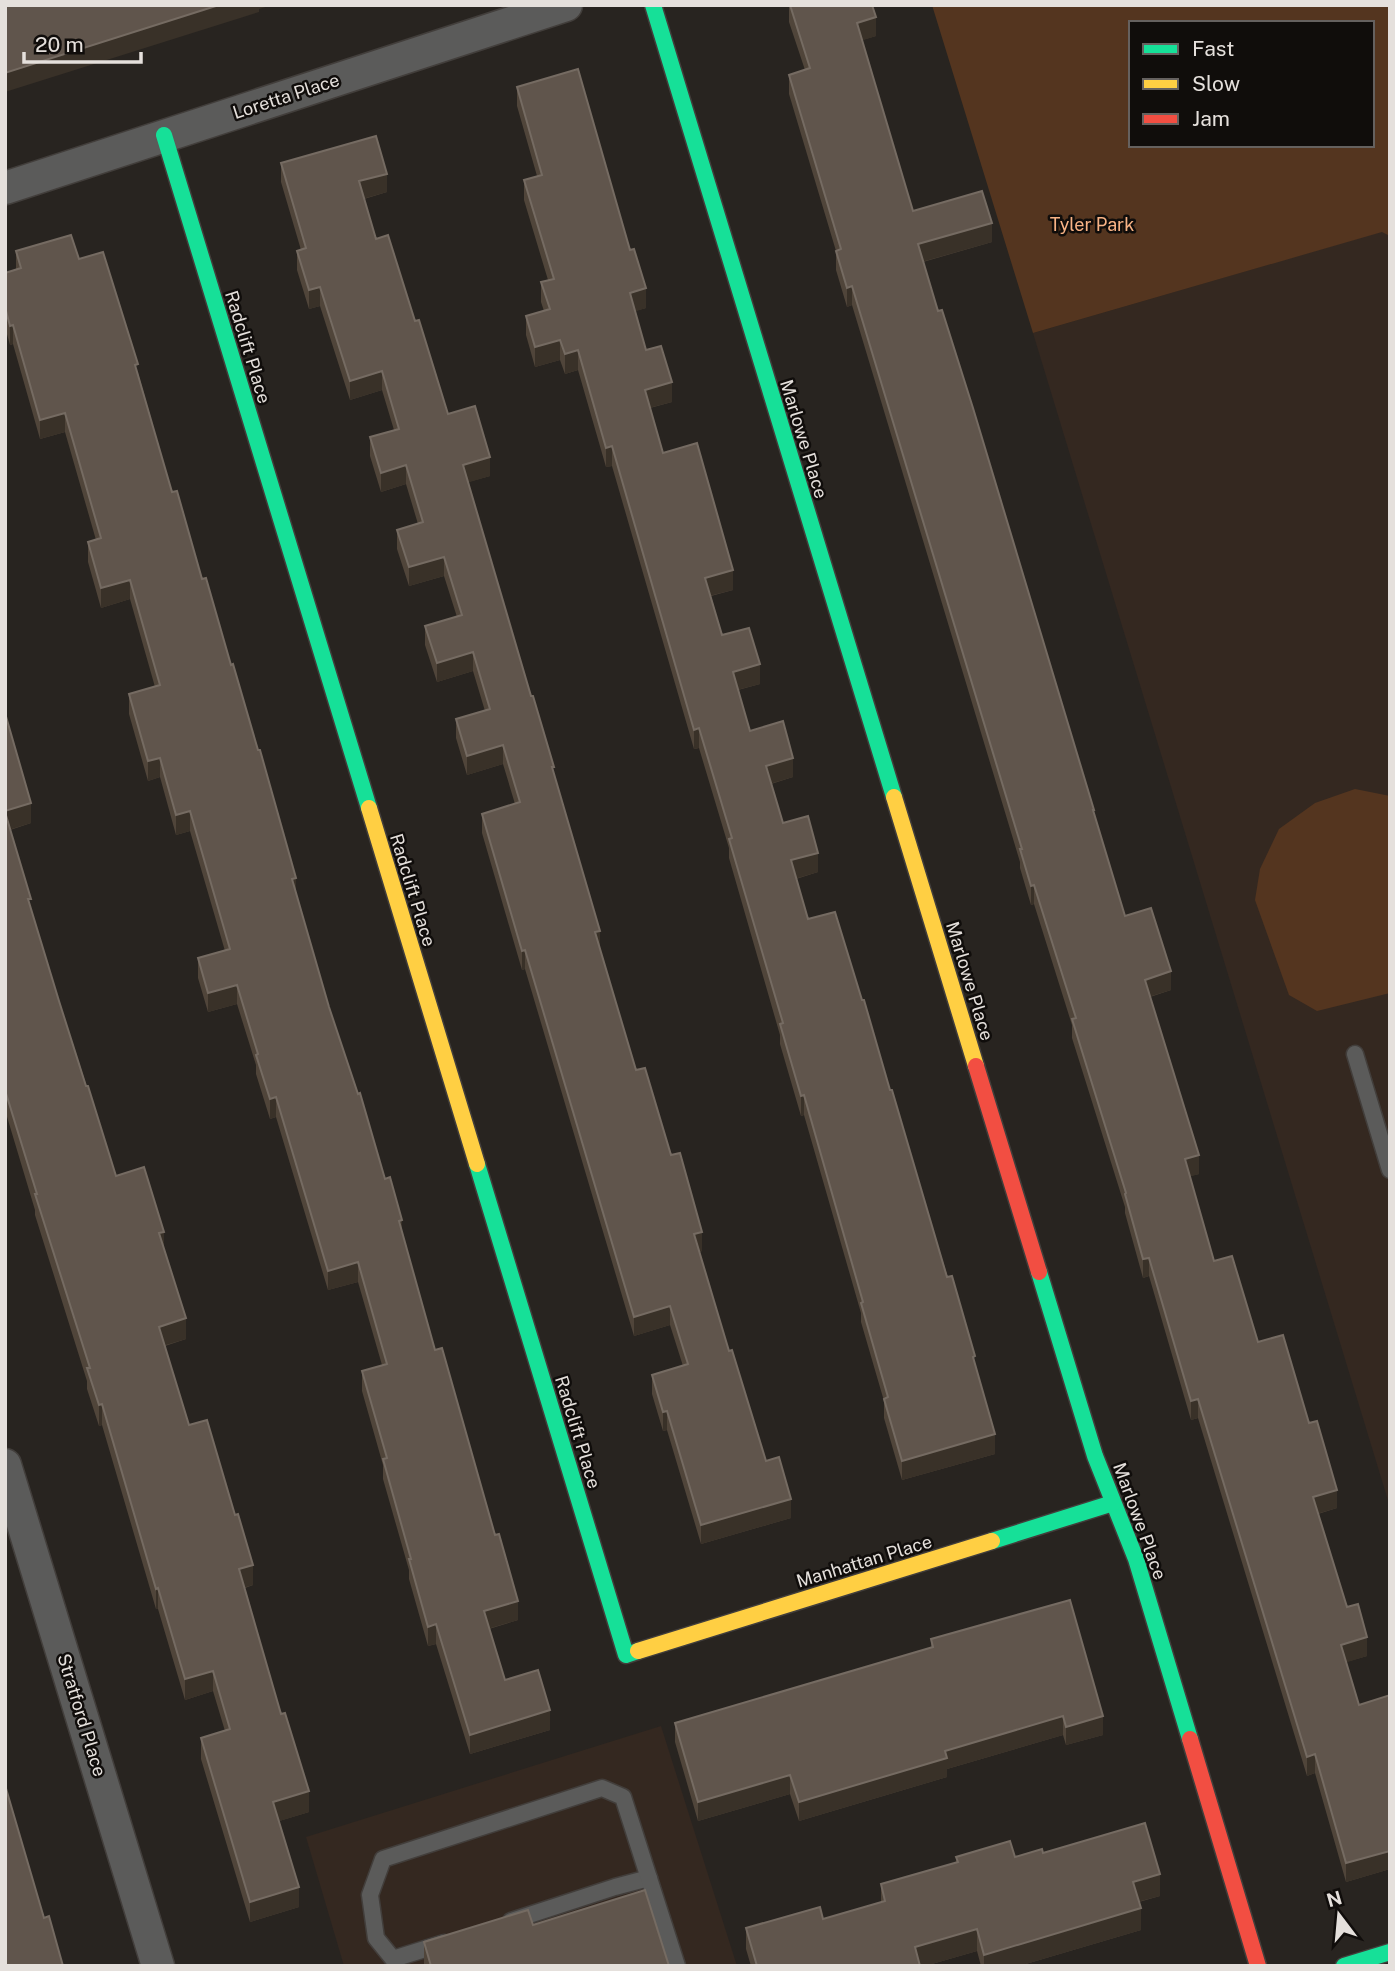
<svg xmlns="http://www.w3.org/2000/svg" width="1395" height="1971" font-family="'Public Sans',sans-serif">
<rect width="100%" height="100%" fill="#282420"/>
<g fill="#342820">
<path d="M1390 229V1507L1033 333Z"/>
<path d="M661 1726 737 1966H344L306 1837Z"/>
</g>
<g fill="#54351f" fill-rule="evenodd">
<path d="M932 5H1390V236L1382 232 1033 333ZM1131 23H1372V145H1131Z"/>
<path d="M1355 789 1390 796V993L1317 1011 1289 995 1255 900 1260 869 1279 829 1315 803Z"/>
</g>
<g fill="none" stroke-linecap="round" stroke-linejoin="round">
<defs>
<g id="lane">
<path d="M1355 1054 1390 1170"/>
<path d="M511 1921 615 1887 649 1878"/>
<path d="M444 1943 393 1959 376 1938 370 1895 383 1859 602 1788 623 1797 677 1966"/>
</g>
<g id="street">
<path d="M5 188 566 5"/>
<path d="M5 1465 158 1966"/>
</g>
<g id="fast">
<path d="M653 5 894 797"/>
<path d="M164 135 369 808"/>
<path d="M477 1164 626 1655 638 1651"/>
<path d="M1039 1272 1095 1456 1136 1559 1190 1739"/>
<path d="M992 1541 1113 1503"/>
<path d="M1344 1966 1390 1952"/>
</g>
<g id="slow">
<path d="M894 797 976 1066"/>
<path d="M369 808 477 1164"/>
<path d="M638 1651 992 1541"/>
</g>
<g id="jam">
<path d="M976 1066 1039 1272"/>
<path d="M1190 1739 1258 1966"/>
</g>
</defs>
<use href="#lane" stroke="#423e3b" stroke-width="19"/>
<use href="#street" stroke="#423e3b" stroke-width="35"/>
<use href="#fast" stroke="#423e3b" stroke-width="19"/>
<use href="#slow" stroke="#423e3b" stroke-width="19"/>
<use href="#jam" stroke="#423e3b" stroke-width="19"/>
<use href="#lane" stroke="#5b5b5a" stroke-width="16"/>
<use href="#street" stroke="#5b5b5a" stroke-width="32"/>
<use href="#fast" stroke="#16e098" stroke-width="16"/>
<use href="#slow" stroke="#ffcf43" stroke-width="16"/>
<use href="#jam" stroke="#f24e42" stroke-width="16"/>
</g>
<g fill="#50453a">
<path d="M789 5H872L876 36 862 40 913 211 992 242 923 262 1125 916 1171 990 1150 997 1199 1174 1190 1176 1214 1261 1258 1342 1309 1423 1337 1508 1318 1514 1347 1607 1367 1656 1346 1662 1359 1705 1390 1695V1869L1346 1882 1315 1773 1307 1776 1198 1418 1191 1420 1149 1276 1143 1278 1125 1213V1207L1072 1038V1025L1034 904 1031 905 1020 868V862L852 305 847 307 836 270V251L789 94V75L805 70 789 22Z"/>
<path d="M517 87 646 308 635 311 646 350 672 402 650 408 663 453 733 590 711 596 722 635 760 684 738 690 750 731 793 777 771 784 783 823 818 872 796 879 808 919 890 1090 975 1365 995 1454 902 1480 884 1418V1401L861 1322V1313L804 1115 801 1116 780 1044V1035L729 858V848L699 748 694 749 612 466 606 467 578 370 565 374 560 360 535 367 526 335V316L544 311 541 302V282L548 280 524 200V180L537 176 517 106Z"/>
<path d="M281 163 387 192 364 199 376 239 415 321 448 414 490 476 468 482 554 775 600 948 636 1070 671 1155 702 1251 699 1252 729 1351 766 1461 791 1518 701 1544 667 1430 663 1431 652 1394V1375L683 1366 670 1325 634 1336 525 969 522 970 482 833V814L515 804 503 764 467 775 456 738V719L485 711 473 671 437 682 425 645V626L457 617 444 576 409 586 397 549V530L418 524 406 484 381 492 370 456V437L394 430 382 390 350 400 320 306 309 309 297 270V251L301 250 281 182Z"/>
<path d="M16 251 79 259 138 373 172 492 202 579 329 1007 402 1234 435 1350 518 1620 489 1629 505 1680 550 1730 470 1754 436 1644 428 1646 409 1579V1570L383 1479V1465L362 1391V1371L382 1365 358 1282 328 1290 276 1117 270 1119 256 1074V1065L237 1004 208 1012 198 978V958L225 951 190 831 176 835 160 777 148 781 129 714V694L155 687 130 599 101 608 88 562V542L96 540 65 432 40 439 13 344 10 345 5 327V273L16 269Z"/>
<path d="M5 713 31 823 10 830 31 909 59 1001 116 1176 164 1248 186 1339 165 1346 189 1425 253 1585 245 1588 309 1812 279 1821 299 1907 250 1922 201 1759V1738L225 1731 213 1691 185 1700 158 1609H156L102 1425 99 1426 87 1389V1381L35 1215V1210L5 1110Z"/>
<path d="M931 1639 1103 1735 1066 1745 1063 1735 947 1769V1777L799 1821 790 1794 698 1821 675 1742V1723L931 1648Z"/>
<path d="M1043 1853 1160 1896 1139 1902 1141 1930 1019 1966H981L977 1951 925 1966H751L746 1949V1928L823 1919 881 1902V1884L956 1863V1857H1015Z"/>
<path d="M533 1925 669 1966H424V1942Z"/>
</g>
<g fill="#393128">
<path d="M219 5H272L259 9V12L5 92V73Z"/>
<path d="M876 17V36L857 42V23Z"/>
<path d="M387 174V192L359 200V181Z"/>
<path d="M992 223V242L918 263V244Z"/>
<path d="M852 286V305L847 307V288Z"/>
<path d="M320 287V306L309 309V290Z"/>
<path d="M646 288V308L630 313V293Z"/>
<path d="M13 325V344L10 345V326Z"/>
<path d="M560 340V360L535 367V347Z"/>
<path d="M578 350V370L565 374V354Z"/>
<path d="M382 371V390L350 400V381Z"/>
<path d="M672 382V402L645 409V390Z"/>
<path d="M65 413V432L40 439V420Z"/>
<path d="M612 446V466L606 467V448Z"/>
<path d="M490 457V476L463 484V465Z"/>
<path d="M406 465V484L381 492V473Z"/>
<path d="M444 557V576L409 586V567Z"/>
<path d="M733 570V590L705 597V578Z"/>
<path d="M130 580V599L101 608V588Z"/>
<path d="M473 652V671L437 682V663Z"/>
<path d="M760 664V684L733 691V672Z"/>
<path d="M699 728V748L694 749V730Z"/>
<path d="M503 745V764L467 775V756Z"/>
<path d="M160 758V777L148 781V761Z"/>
<path d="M793 758V777L766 785V766Z"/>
<path d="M31 803V823L5 831V811Z"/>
<path d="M190 811V831L176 835V815Z"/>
<path d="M818 853V872L791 880V860Z"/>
<path d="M296 878V898L292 879Z"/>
<path d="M1034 885V904L1031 905V886Z"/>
<path d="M600 931V950L595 932Z"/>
<path d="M525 950V969L522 970V951Z"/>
<path d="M1171 971V990L1145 998V980Z"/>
<path d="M237 985V1004L208 1012V993Z"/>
<path d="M804 1095V1115L801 1116V1096Z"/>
<path d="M276 1097V1117L270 1119V1099Z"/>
<path d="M1199 1155V1174L1185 1178V1159Z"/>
<path d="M402 1220V1240L399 1221Z"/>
<path d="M164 1232V1252L159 1233Z"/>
<path d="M702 1232V1251L694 1253V1234Z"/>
<path d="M1149 1258V1276L1143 1278V1259Z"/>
<path d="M358 1262V1282L328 1290V1271Z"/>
<path d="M670 1306V1325L634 1336V1317Z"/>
<path d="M186 1318V1339L159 1347V1327Z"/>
<path d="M1198 1399V1418L1191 1420V1401Z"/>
<path d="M102 1404V1425L99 1426V1405Z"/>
<path d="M667 1411V1430L663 1431V1412Z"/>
<path d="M995 1434V1454L902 1480V1461Z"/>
<path d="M1337 1490V1508L1313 1515V1497Z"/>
<path d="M791 1499V1518L701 1544V1525Z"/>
<path d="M253 1565V1585L239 1589V1569Z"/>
<path d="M158 1588V1609H156V1589Z"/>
<path d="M518 1601V1620L484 1630V1611Z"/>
<path d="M436 1624V1644L428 1646V1627Z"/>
<path d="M1367 1637V1656L1341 1664V1645Z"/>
<path d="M213 1671V1691L185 1700V1679Z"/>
<path d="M550 1710V1730L470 1754V1735Z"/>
<path d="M1063 1716V1735L947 1769V1777L799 1821V1802L945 1751Z"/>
<path d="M1103 1716V1735L1066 1745V1727Z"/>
<path d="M1315 1754V1773L1307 1776V1757Z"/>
<path d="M790 1775V1794L698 1821V1802Z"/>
<path d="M309 1791V1812L273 1823V1802Z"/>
<path d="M1390 1851V1869L1346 1882V1863Z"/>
<path d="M1160 1874V1896L1133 1903V1882Z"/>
<path d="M299 1887V1907L250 1922V1902Z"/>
<path d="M1141 1908V1930L1019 1966H984V1955Z"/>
<path d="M977 1929V1951L925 1966H915V1947Z"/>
</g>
<g fill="#60554c" stroke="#756b62" stroke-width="2">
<path d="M5 5H219L5 73Z"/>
<path d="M790 5H872L876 17 857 23 913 211 982 191 992 223 918 244 938 311 942 310 973 408 1094 810H1093L1125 916 1151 908 1171 971 1145 980 1199 1155 1185 1159 1214 1261 1232 1256 1258 1342 1283 1335 1309 1423 1317 1421 1337 1490 1313 1497 1347 1607 1358 1604 1367 1637 1341 1645 1359 1705 1390 1695V1851L1346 1863 1315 1754 1307 1757 1198 1399 1191 1401 1149 1258 1143 1259 1125 1194 1126 1193 1072 1019 1076 1018 1034 885 1031 886 1020 849H1022L852 286 847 288 836 251 841 249 789 75 810 68Z"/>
<path d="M578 69 630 250 634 249 646 288 630 293 646 350 661 346 672 382 645 390 663 453 697 443 733 570 705 578 722 635 749 628 760 664 733 672 750 731 783 721 793 758 766 766 783 823 808 816 818 853 791 860 808 919 835 912 862 1000H864L890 1090H892L947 1277 952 1276 975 1356 973 1357 995 1434 902 1461 884 1399 888 1397 861 1303 863 1302 804 1095 801 1096 780 1024 783 1023 729 839 732 838 699 728 694 730 612 446 606 448 578 350 565 354 560 340 535 347 526 316 550 309 541 282 554 279 524 180 542 175 517 87Z"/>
<path d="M376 136 387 174 359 181 376 239 388 235 415 321 419 320 448 414 475 406 490 457 463 465 531 696H533L554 767H552L600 931 595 932 636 1070 645 1068 671 1155 680 1153 702 1232 694 1234 729 1351 732 1350 766 1461 779 1457 791 1499 701 1525 667 1411 663 1412 652 1375 688 1364 670 1306 634 1317 525 950 522 951 482 814 520 802 503 745 467 756 456 719 490 709 473 652 437 663 425 626 462 615 444 557 409 567 397 530 423 522 406 465 381 473 370 437 399 429 382 371 350 381 320 287 309 290 297 251 306 248 281 163Z"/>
<path d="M71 235 79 259 103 252 138 364 135 365 172 492 177 491 202 579 206 578 231 665 233 664 258 750H260L296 878 292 879 329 1007 358 1094 360 1093 385 1179 390 1177 402 1220 399 1221 435 1350 442 1348 495 1535 499 1534 518 1601 484 1611 505 1680 538 1670 550 1710 470 1735 436 1624 428 1627 409 1559H411L383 1459 387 1458 362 1371 387 1364 358 1262 328 1271 276 1097 270 1099 256 1055 258 1054 237 985 208 993 198 958 230 949 190 811 176 815 160 758 148 761 129 694 160 685 130 580 101 588 88 542 101 538 65 413 40 420 13 325 10 326 5 307V273L21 268 16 251Z"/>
<path d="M5 713 31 803 5 811Z"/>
<path d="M5 812 31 899H28L59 1001 86 1086H88L116 1176 144 1167 164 1232 159 1233 186 1318 159 1327 189 1425 207 1420 235 1515 238 1514 253 1565 239 1569 281 1714 285 1713 309 1791 273 1802 299 1887 250 1902 201 1738 230 1729 213 1671 185 1679 158 1588 156 1589 102 1404 99 1405 87 1368H90L35 1194H37L5 1090Z"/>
<path d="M1070 1600 1103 1716 1066 1727 1063 1716 945 1751 947 1758 799 1802 790 1775 698 1802 675 1723 933 1647 931 1639Z"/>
<path d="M5 1785 44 1918 49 1916 63 1966H5Z"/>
<path d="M1145 1823 1160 1874 1133 1882 1141 1908 984 1955 977 1929 915 1947 920 1966H757L746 1928 820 1907 823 1919 885 1901 881 1884 958 1862 956 1857 1010 1841 1015 1857 1042 1849 1043 1853Z"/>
<path d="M645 1890 669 1966H431L424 1942 528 1910 533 1925Z"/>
</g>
<g text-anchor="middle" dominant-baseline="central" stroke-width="5" stroke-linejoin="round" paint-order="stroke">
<g font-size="18" fill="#e5e0dc" stroke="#100d0b">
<text transform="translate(286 96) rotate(-18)">Loretta Place</text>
<text transform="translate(248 347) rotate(73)">Radclift Place</text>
<text transform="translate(804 439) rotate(73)">Marlowe Place</text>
<text transform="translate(413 890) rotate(73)">Radclift Place</text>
<text transform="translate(970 981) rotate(73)">Marlowe Place</text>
<text transform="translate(578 1432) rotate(73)">Radclift Place</text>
<text transform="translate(1140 1521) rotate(70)">Marlowe Place</text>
<text transform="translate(864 1561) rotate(-17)">Manhattan Place</text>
<text transform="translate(82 1715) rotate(73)">Stratford Place</text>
</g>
<g font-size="18" fill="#f8b385" stroke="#100d0b">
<text x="1092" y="224">Tyler Park</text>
</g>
</g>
<rect width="1395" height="1971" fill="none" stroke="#e5e0dc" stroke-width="14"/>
<rect x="1129" y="21" width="245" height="126" fill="#100d0b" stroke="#65615f" stroke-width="2"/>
<rect x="1143" y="44" width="35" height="10" fill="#16e098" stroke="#65615f" stroke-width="2"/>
<text x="1192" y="56" font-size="21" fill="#e5e0dc">Fast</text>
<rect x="1143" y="79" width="35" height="10" fill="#ffcf43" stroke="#65615f" stroke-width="2"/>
<text x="1192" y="91" font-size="21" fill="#e5e0dc">Slow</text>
<rect x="1143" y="114" width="35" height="10" fill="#f24e42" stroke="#65615f" stroke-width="2"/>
<text x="1192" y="126" font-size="21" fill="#e5e0dc">Jam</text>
<g transform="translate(1339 1915) rotate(344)" stroke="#100d0b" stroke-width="5" paint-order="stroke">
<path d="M0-5L12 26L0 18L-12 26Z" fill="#e5e0dc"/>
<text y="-10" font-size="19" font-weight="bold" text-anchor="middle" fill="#e5e0dc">N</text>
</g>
<path d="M24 52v10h117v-10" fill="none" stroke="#e5e0dc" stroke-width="3.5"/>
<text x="35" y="52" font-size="21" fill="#e5e0dc" stroke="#100d0b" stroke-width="5" paint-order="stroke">20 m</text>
</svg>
